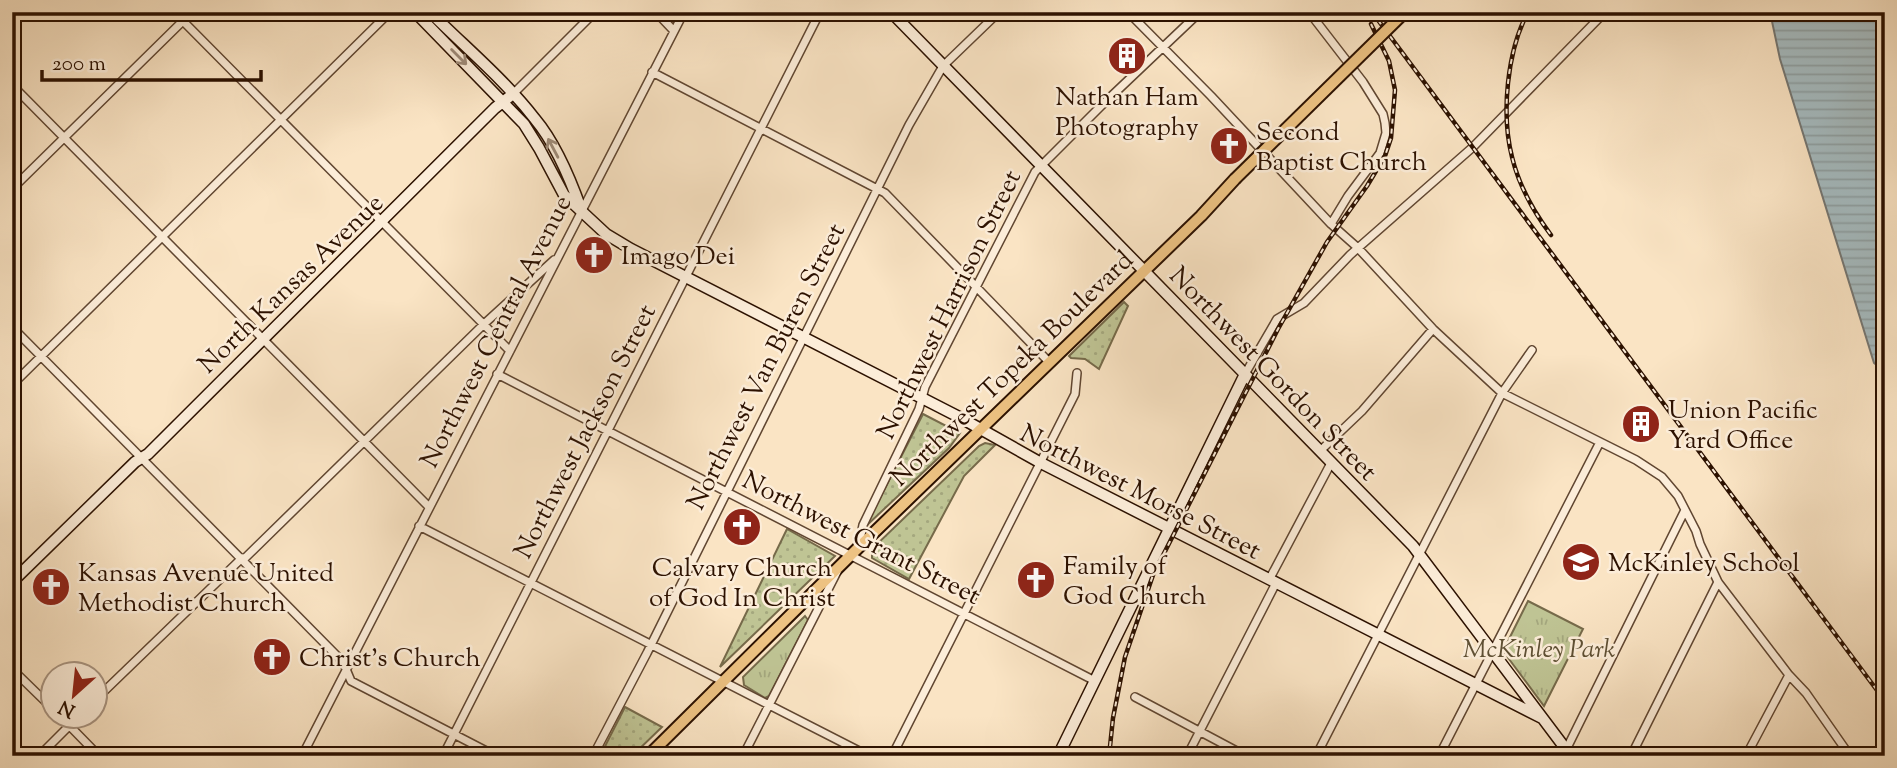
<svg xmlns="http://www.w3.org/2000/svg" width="1897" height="768" font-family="'Sorts Mill Goudy',serif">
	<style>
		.grass { fill: url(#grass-dots); stroke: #766a4a; stroke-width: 2 }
		.park { fill: url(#park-tufts); stroke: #766a4a; stroke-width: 2 }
		.water { fill: url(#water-rules); stroke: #757773; stroke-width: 2 }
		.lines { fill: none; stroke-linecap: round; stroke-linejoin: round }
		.minor-casing { stroke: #604631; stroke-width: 10 }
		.secondary-casing { stroke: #2c1100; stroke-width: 13 }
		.primary-casing { stroke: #2c1100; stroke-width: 14 }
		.minor { stroke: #fcedd9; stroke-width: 7 }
		.secondary { stroke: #fcedd9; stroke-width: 10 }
		.primary { stroke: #edc282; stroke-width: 10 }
		.rail-casing { stroke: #2c1100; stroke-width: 4.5 }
		.rail { stroke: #fcedd9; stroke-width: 2; stroke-dasharray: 5; stroke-linecap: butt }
		.primary-bridge-casing { stroke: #2c1100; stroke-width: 14; stroke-linecap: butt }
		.primary-bridge { stroke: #edc282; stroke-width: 10 }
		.oneway { stroke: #9e8a77 }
		.labels { text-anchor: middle; stroke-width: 5; stroke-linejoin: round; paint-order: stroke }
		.poi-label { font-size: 26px; fill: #2c1100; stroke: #fcedd9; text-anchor: start }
		.street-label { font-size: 26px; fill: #2c1100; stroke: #fcedd9 }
		.park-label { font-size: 26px; font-style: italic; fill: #5f5034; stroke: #fcedd9 }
	</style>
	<defs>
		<pattern id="grass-dots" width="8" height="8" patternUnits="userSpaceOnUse" patternTransform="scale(1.75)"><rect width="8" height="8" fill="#bfc494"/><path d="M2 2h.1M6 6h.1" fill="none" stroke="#a4a77e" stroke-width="1.8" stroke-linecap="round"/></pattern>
		<pattern id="park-tufts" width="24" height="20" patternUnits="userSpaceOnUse" patternTransform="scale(1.75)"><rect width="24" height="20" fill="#bfc494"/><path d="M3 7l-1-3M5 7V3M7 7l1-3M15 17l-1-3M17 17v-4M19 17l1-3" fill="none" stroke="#a4a77e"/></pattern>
		<pattern id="water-rules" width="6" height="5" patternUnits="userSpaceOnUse" patternTransform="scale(1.75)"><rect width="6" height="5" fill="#a5bbc0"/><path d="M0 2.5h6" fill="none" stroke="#8ea0a3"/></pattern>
	</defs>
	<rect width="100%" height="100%" fill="#fae4c4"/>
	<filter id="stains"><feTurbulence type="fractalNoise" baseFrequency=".00286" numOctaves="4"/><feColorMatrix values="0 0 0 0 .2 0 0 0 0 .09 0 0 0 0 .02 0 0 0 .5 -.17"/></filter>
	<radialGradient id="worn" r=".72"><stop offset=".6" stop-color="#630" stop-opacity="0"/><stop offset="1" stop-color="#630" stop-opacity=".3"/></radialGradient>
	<path class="grass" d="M1124,302L1128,306L1099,369L1085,359L1071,358L1069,356Z
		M923,414L960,433L949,448L865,527Z
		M985,443L995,445L964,476L909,579L872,558V551L874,547L979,446Z
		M787,529L835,556L720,667Z
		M625,707L662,727L632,756H600Z"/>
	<path class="park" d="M1528,601L1583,629L1544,706L1503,651Z
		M805,616L808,620L769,696L765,698L744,685L743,677Z"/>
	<path class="water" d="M1770,12H1885V372L1874,363L1780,59Z"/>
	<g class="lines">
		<defs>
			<path id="minor" d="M174,12L510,351
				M656,12L674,31
				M1128,12L1211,96L1331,224L1358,248L1433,329L1502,393L1636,460L1662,477L1678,496L1696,531L1700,544L1718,582L1789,675L1806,693L1850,756
				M1309,12L1363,82L1383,114L1385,123L1386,133L1380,153L1348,196L1331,224
				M652,72L885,193L1049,362
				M12,85L429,507
				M513,94L595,12
				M12,189L192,12
				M12,327L343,662L351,681L496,756
				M497,374L1095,681
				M1245,374L1277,319L1304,303L1350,255L1473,147L1605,12
				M12,385L390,12
				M1320,451L1362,411L1433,329
				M419,526L869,756
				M859,545L863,525L919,409L925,387L1035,172L1102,105L1200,12
				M243,560L484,324L554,260
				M12,567L19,575
				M1269,580L1331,463
				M12,669L52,708
				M1135,697L1246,756
				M94,701L242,558
				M60,716L99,756
				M39,756L79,716
				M302,756L684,12
				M443,756L820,12
				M593,756L647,653L909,125L943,66L999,12
				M743,756L837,572
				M892,756L1075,394L1077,373
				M1187,756L1276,583
				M1316,756L1502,393L1532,350
				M1439,756L1600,442
				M1563,756L1685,510
				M1631,756L1718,582
				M1746,756L1789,675"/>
			<path id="secondary" d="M415,12L524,124L539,148L564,195L606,234L631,249L961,418L1041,463L1542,718
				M430,12C465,47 504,79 535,119C556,144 570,178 581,209
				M891,12L1413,546L1571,756
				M12,582L135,462L148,454L495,108L513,94
				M1058,756L1245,374"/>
			<path id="primary" d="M648,756L858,548L1201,216L1235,179"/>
		</defs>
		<use href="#minor" class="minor-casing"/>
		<use href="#secondary" class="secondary-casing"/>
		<use href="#primary" class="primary-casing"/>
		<use href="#minor" class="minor"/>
		<use href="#secondary" class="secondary"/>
		<use href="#primary" class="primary"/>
		<defs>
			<path id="rail" d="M1372,12L1885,701
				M1528,12C1507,51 1501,114 1512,157C1519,186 1533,211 1551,235
				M1109,756L1113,718L1125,657L1153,575L1278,329L1327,242L1367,186L1385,156L1391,138L1395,90L1389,61L1371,24"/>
		</defs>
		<use href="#rail" class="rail-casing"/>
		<use href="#rail" class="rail"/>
		<defs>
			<path id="primary-bridge" d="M1235,179L1405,12"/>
		</defs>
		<use href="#primary-bridge" class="primary-bridge-casing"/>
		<use href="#primary-bridge" class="primary-bridge"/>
	</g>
	<defs><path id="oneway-shaft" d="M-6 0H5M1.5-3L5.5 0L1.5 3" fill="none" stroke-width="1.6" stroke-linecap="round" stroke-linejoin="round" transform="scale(1.75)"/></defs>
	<g class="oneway">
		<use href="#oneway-shaft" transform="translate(459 57) rotate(45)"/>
		<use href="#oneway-shaft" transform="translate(553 148) rotate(-118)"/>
	</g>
	<defs>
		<symbol id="building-disc" viewBox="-11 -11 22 22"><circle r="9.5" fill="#8f2418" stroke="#fcedd9"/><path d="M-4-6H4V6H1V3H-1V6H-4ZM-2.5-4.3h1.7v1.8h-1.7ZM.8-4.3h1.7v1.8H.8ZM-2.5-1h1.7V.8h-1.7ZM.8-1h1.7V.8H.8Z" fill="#fff"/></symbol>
		<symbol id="church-disc" viewBox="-11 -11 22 22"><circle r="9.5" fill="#8f2418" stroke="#fcedd9"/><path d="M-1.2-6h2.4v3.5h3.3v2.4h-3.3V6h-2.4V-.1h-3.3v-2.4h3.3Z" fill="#fff"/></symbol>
		<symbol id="school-disc" viewBox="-11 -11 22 22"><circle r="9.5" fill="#8f2418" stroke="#fcedd9"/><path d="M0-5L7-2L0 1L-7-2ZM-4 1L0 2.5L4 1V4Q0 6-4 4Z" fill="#fff"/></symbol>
	</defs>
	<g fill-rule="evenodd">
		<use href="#building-disc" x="1105" y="34" width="44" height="44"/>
		<use href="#church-disc" x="1207" y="124" width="44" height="44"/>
		<use href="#church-disc" x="572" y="233" width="44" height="44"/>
		<use href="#building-disc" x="1619" y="402" width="44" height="44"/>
		<use href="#church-disc" x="720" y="505" width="44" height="44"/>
		<use href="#school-disc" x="1559" y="540" width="44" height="44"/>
		<use href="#church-disc" x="1014" y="558" width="44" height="44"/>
		<use href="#church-disc" x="29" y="565" width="44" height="44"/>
		<use href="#church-disc" x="250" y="635" width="44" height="44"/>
	</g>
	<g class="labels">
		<g class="poi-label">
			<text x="1127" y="105" text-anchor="middle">Nathan Ham<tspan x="1127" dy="30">Photography</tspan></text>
			<text x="1256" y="140">Second<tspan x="1256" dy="30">Baptist Church</tspan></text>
			<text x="621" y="264">Imago Dei</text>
			<text x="1668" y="418">Union Pacific<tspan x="1668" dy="30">Yard Office</tspan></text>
			<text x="1608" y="571">McKinley School</text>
			<text x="1063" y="574">Family of<tspan x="1063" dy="30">God Church</tspan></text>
			<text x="742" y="576" text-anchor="middle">Calvary Church<tspan x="742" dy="30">of God In Christ</tspan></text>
			<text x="78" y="581">Kansas Avenue United<tspan x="78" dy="30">Methodist Church</tspan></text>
			<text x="299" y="666">Christ's Church</text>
		</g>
		<g class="street-label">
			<text transform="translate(290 283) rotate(-44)" y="9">North Kansas Avenue</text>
			<text transform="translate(948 304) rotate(-64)" y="9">Northwest Harrison Street</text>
			<text transform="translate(495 331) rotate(-63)" y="9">Northwest Central Avenue</text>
			<text transform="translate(765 366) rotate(-63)" y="9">Northwest Van Buren Street</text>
			<text transform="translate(1011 368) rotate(-44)" y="9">Northwest Topeka Boulevard</text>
			<text transform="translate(1274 373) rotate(46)" y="9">Northwest Gordon Street</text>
			<text transform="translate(584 431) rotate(-63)" y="9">Northwest Jackson Street</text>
			<text transform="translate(1141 491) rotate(27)" y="9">Northwest Morse Street</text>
			<text transform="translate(862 537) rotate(27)" y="9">Northwest Grant Street</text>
		</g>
		<g class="park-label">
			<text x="1539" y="657">McKinley Park</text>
		</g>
	</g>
	<rect width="1897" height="768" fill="none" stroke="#fae4c4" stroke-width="42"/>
	<rect x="14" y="14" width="1869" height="740" fill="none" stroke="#2c1100" stroke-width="3.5"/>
	<rect x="21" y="21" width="1855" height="726" fill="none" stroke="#2c1100" stroke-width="2"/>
	<g transform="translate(74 695) rotate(207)"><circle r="33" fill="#fcedd9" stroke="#a99582" stroke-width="2"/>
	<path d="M0-5L12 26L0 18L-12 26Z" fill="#8f2418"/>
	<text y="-10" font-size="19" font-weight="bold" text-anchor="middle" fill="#2c1100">N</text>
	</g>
	<path d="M42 70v10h219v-10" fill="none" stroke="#2c1100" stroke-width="3.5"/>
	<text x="52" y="70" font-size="21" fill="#2c1100" stroke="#fcedd9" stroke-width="5" paint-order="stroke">200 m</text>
	<rect width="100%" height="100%" filter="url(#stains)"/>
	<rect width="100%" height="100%" fill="url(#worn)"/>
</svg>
